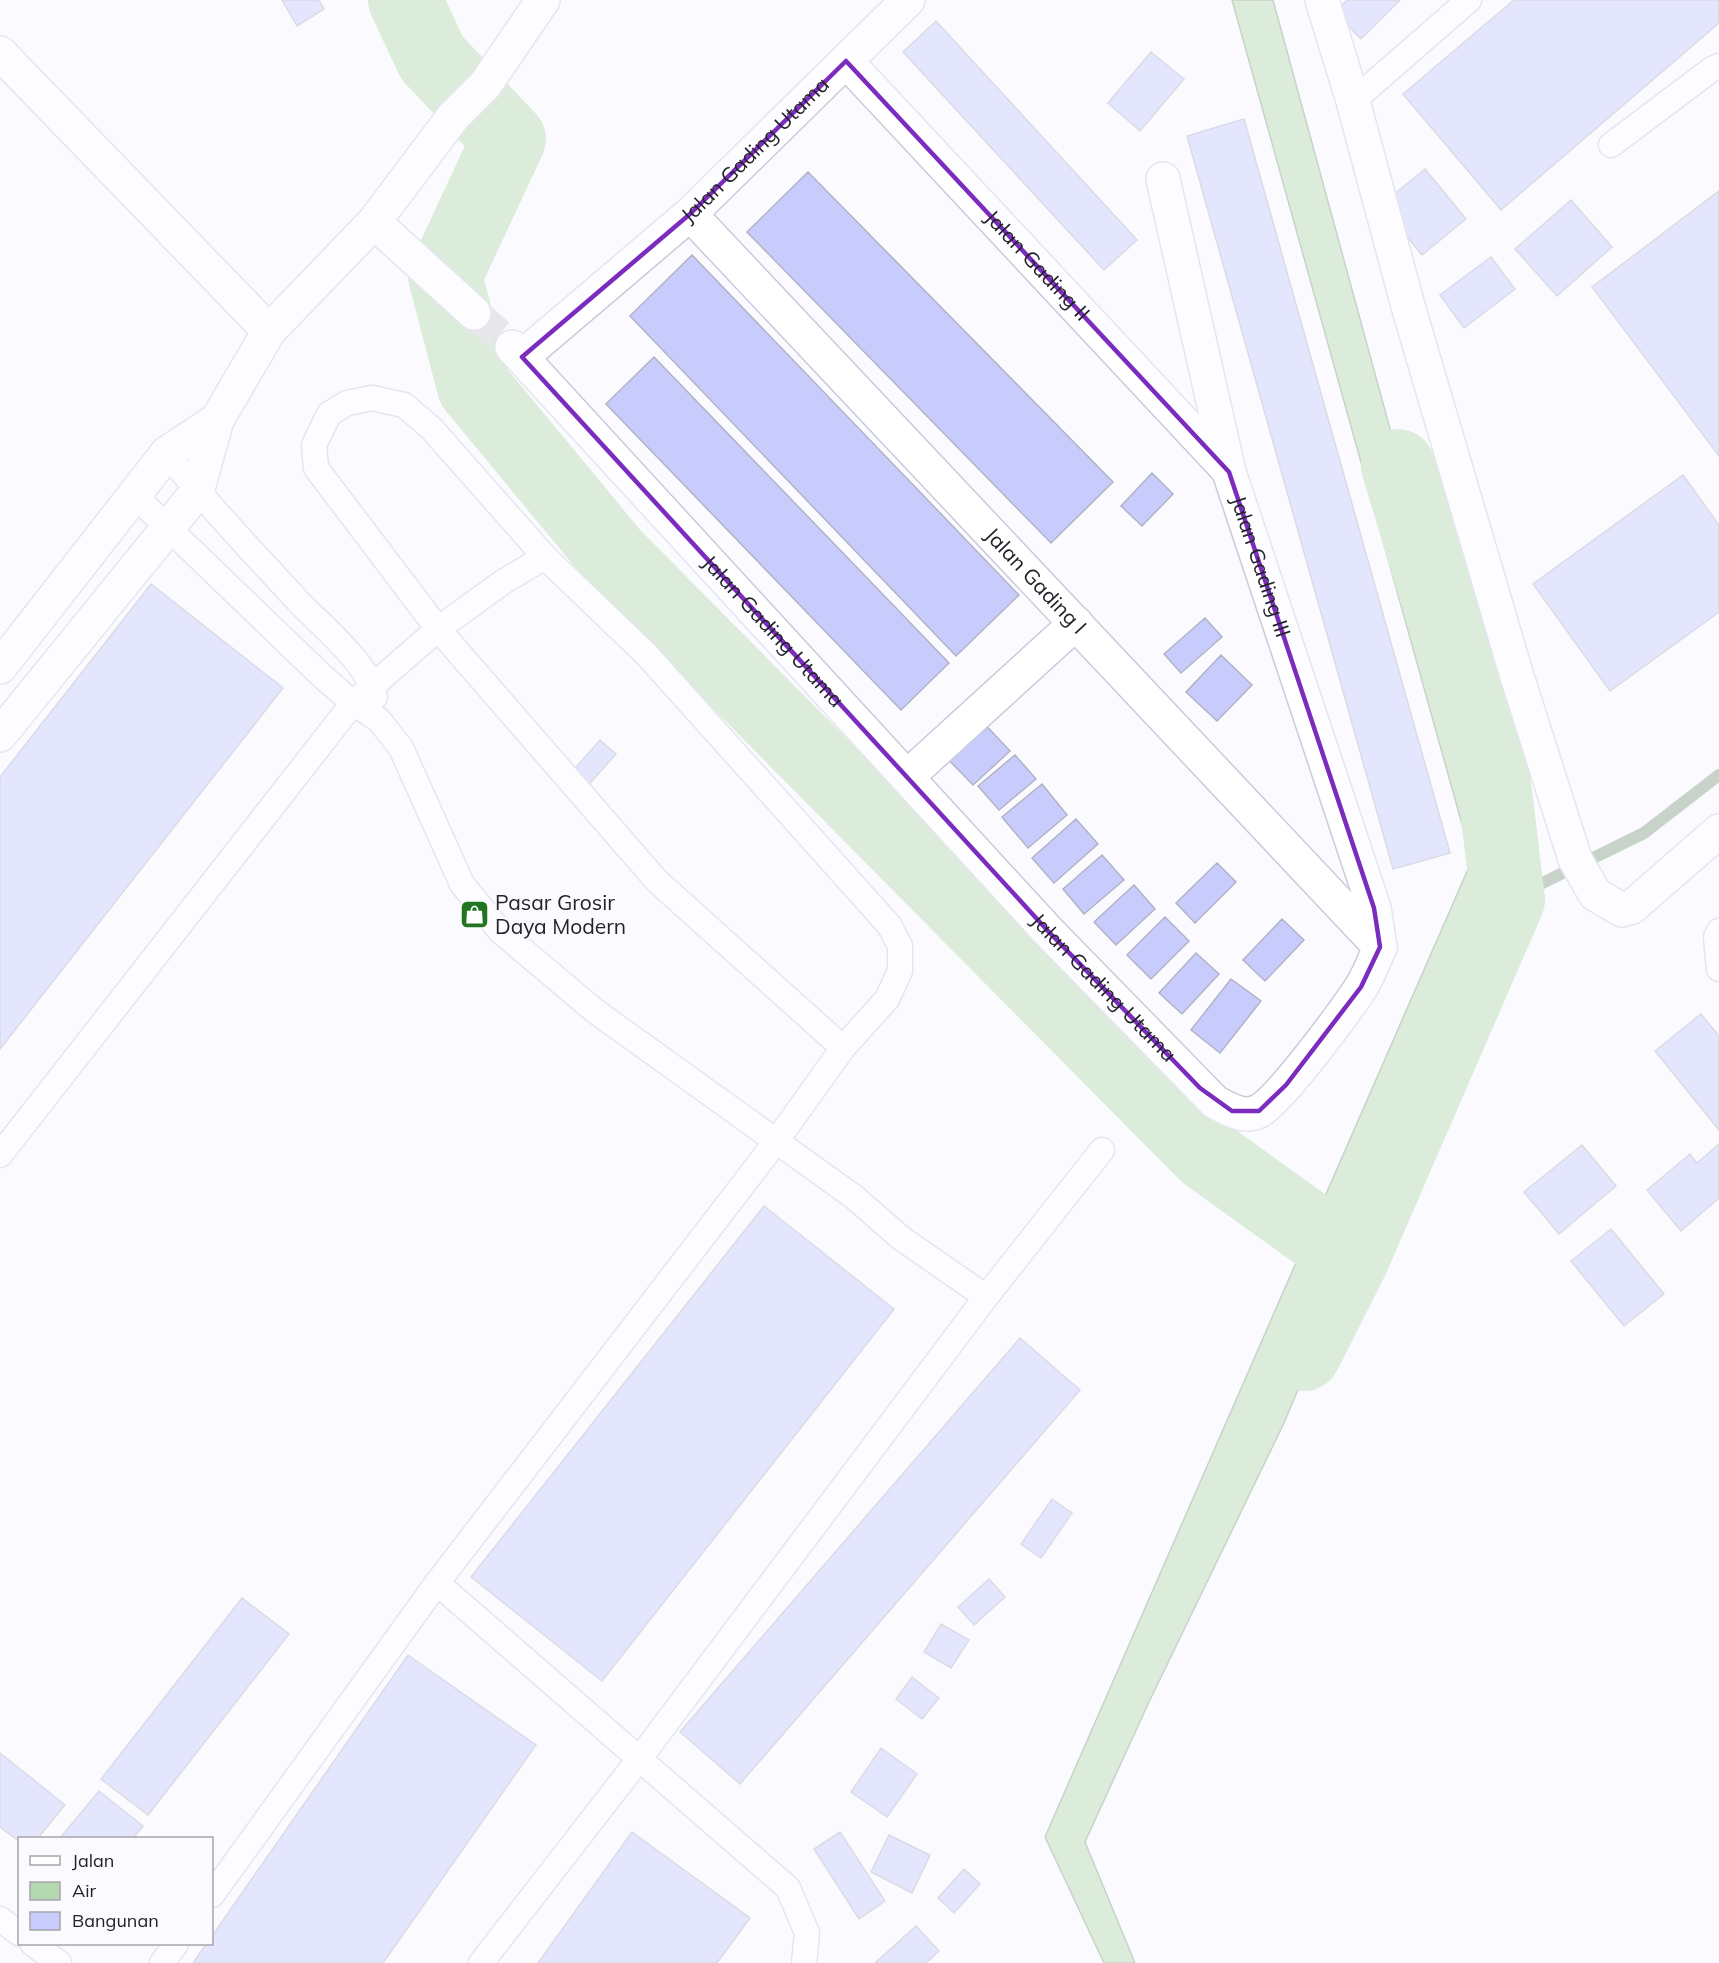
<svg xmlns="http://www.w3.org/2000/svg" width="1719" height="1963" font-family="Mulish,sans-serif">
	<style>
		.water { fill: #b4d9b0; stroke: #88a288; stroke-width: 1.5 }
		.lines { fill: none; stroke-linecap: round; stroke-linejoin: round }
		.stream { stroke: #88a288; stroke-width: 12 }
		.river { stroke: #b4d9b0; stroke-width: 74 }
		.building { fill: #c8ccfd; stroke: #b1b3c4; stroke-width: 1.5 }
		.minor-tunnel { stroke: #d0d0d4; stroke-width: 33; stroke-dasharray: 33 16; stroke-linecap: butt }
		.service-casing { stroke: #c9cadb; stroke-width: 27 }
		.minor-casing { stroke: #c9cadb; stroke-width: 36 }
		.service { stroke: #fff; stroke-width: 24 }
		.minor { stroke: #fff; stroke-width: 33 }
		.marked { fill: none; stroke: #7b2cbf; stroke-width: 4.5; stroke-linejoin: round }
		.labels { text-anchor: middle; stroke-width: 4.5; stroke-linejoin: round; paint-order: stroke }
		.street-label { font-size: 21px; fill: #23232a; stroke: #fbfbff }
		.poi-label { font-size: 21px; fill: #23232a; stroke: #fbfbff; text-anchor: start }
	</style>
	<rect width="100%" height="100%" fill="#fbfbff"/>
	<path class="water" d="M1232,0H1273L1512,876L1284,1423L1149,1702L1085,1842L1135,1963H1104L1045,1837L1472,860Z"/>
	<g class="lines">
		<path class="stream" d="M1508,900L1644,833L1719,775"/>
		<path class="river" d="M405,0L432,58L509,139L445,276L474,387L613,555L1206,1154L1352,1259
			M1304,1354L1352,1259L1508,900L1494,784L1398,466"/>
	</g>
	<path class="building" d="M282,0H319L324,9L297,26Z
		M1347,0H1400L1361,39L1335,13Z
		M1514,0H1719V23L1501,210L1403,94Z
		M936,21L1137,240L1104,270L903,52Z
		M1151,52L1184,79L1140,131L1108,103Z
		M1244,119L1450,853L1393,869L1187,136Z
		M1425,169L1466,219L1422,255L1381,205Z
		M808,172L1113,482L1051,543L747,232Z
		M1719,191V456L1592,287Z
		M1571,200L1612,247L1557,296L1515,249Z
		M692,255L1019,595L956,656L630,316Z
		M1491,257L1515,289L1464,328L1440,295Z
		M654,357L949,663L901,710L606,404Z
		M1152,473L1173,494L1142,526L1121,506Z
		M1683,475L1719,525V612L1610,691L1533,584Z
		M151,584L283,688L0,1049V777Z
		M1205,618L1222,637L1181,673L1164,654Z
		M1221,655L1252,685L1217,721L1186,692Z
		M977,716L1010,751L973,785L940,751Z
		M600,740L616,754L585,789L569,775Z
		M1015,755L1036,779L999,810L978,786Z
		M1042,784L1067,815L1028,848L1002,817Z
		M1076,819L1098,844L1054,883L1032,858Z
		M1102,855L1124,880L1084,914L1063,889Z
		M1217,863L1236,882L1195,923L1176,903Z
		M1134,885L1155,909L1116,945L1094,922Z
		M1165,917L1189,941L1151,979L1127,955Z
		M1282,919L1304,940L1265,981L1243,960Z
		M1196,953L1219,974L1182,1014L1159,993Z
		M1231,979L1261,1001L1220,1053L1191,1030Z
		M1701,1014L1719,1036V1130L1655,1051Z
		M1719,1144V1198L1681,1231L1647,1190L1690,1154L1697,1163Z
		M1582,1145L1616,1186L1559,1234L1524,1192Z
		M764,1206L894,1309L602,1681L471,1577Z
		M1611,1229L1664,1294L1624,1326L1571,1261Z
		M1020,1338L1080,1390L740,1784L680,1732Z
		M1052,1499L1072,1513L1041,1558L1021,1544Z
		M989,1579L1005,1597L974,1625L958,1607Z
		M242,1598L289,1634L148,1815L101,1779Z
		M941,1624L969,1640L951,1668L924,1652Z
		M408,1655L536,1745L383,1963H193L206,1944H212V1936Z
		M912,1677L939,1698L922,1719L896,1699Z
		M881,1748L917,1774L887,1817L851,1792Z
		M0,1753L65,1805L38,1838H20V1842L0,1827Z
		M99,1791L143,1826L133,1838H60Z
		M632,1832L750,1918L717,1963H538Z
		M840,1832L885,1901L859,1919L814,1849Z
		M889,1835L930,1855L912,1893L871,1872Z
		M964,1869L980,1884L954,1913L938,1898Z
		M916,1926L939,1951L926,1963H875Z"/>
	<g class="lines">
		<path class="minor-tunnel" d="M474,313L512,347"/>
		<defs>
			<path id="service" d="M1353,101L1469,0
				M1611,145L1712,69L1719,66
				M167,453C207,504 251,550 295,598C319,624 369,663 375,697
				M134,495L322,676L353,703L379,720L401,748L462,884L500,931L595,1011L854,1197L901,1238L986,1297L640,1758L481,1963
				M545,557L431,428L404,405L372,398L347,403L329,414L314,445L316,468L438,629L657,881L843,1048
				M1719,931L1716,937L1719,969
				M0,1155L353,703L438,629L503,582L545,557L647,655L889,925L900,946V971L887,999L843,1048L775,1143L437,1583L212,1895
				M986,1297L1102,1150
				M437,1583L788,1888L807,1933L804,1963
				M0,1919L20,1934
				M33,1944L59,1963
				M162,1963L176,1944"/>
			<g id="minor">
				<path d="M1322,0L1353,101L1408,306L1516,673L1575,859L1595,894L1622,910L1632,907L1719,831"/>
				<path d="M0,53L269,331"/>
				<path id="s1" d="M846,61L1228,470"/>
				<path id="s2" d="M1163,179L1229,472L1374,908L1380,947"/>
				<path id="s3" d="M690,214L1380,947"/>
				<path d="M374,222L474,313"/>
				<path id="s4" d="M512,347L1048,931L1215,1102C1228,1109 1244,1119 1259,1111C1280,1100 1344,1013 1360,989C1368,977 1374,961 1380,947"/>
				<path id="s5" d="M522,357L690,214L908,0"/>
				<path d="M0,667L167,453L217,420"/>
				<path d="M0,735L197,492L217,420L269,331L374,222L453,117L485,85L543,0"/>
				<path d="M907,777L1076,623"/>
			</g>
		</defs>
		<use href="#service" class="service-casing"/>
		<use href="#minor" class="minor-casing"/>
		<use href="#service" class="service"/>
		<use href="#minor" class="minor"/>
	</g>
	<path d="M0 0H1719V1963H0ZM846,61L1229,472L1374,908L1380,947L1361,987L1286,1085L1259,1111H1232L1200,1088L1048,931L522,357L690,214Z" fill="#fbfbff" fill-opacity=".55" fill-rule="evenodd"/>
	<path class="marked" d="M846,61L1229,472L1374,908L1380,947L1361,987L1286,1085L1259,1111H1232L1200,1088L1048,931L522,357L690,214Z"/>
	<defs>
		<symbol id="shop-square" viewBox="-11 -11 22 22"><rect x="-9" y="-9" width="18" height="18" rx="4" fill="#227520" stroke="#fbfbff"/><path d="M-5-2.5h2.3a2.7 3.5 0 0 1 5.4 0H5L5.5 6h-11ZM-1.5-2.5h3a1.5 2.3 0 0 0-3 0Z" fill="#fff"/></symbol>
	</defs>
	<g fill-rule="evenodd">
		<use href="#shop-square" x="458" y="898" width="33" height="33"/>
	</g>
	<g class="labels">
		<g class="street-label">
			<text dy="7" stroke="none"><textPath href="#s5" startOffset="312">Jalan Gading Utama</textPath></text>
			<text dy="7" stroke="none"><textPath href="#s1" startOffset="280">Jalan Gading II</textPath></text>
			<text dy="7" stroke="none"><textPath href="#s2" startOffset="400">Jalan Gading III</textPath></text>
			<text dy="7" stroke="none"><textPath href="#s3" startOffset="504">Jalan Gading I</textPath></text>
			<text dy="7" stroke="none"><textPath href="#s4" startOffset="386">Jalan Gading Utama</textPath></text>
			<text dy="7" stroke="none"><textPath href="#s4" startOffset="872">Jalan Gading Utama</textPath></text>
		</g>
		<g class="poi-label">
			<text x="495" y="910">Pasar Grosir<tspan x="495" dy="24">Daya Modern</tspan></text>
		</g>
	</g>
	<rect x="18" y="1837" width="195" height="108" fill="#fbfbff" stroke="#a5a5aa" stroke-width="1.5"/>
	<rect x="30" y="1856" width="30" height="9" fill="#ffffff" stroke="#a5a5aa" stroke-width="1.5"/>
	<text x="72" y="1867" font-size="18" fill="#23232a">Jalan</text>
	<rect x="30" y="1882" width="30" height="18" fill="#b4d9b0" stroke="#a5a5aa" stroke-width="1.5"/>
	<text x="72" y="1897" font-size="18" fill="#23232a">Air</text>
	<rect x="30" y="1912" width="30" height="18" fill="#c8ccfd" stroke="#a5a5aa" stroke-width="1.5"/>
	<text x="72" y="1927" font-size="18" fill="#23232a">Bangunan</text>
</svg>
